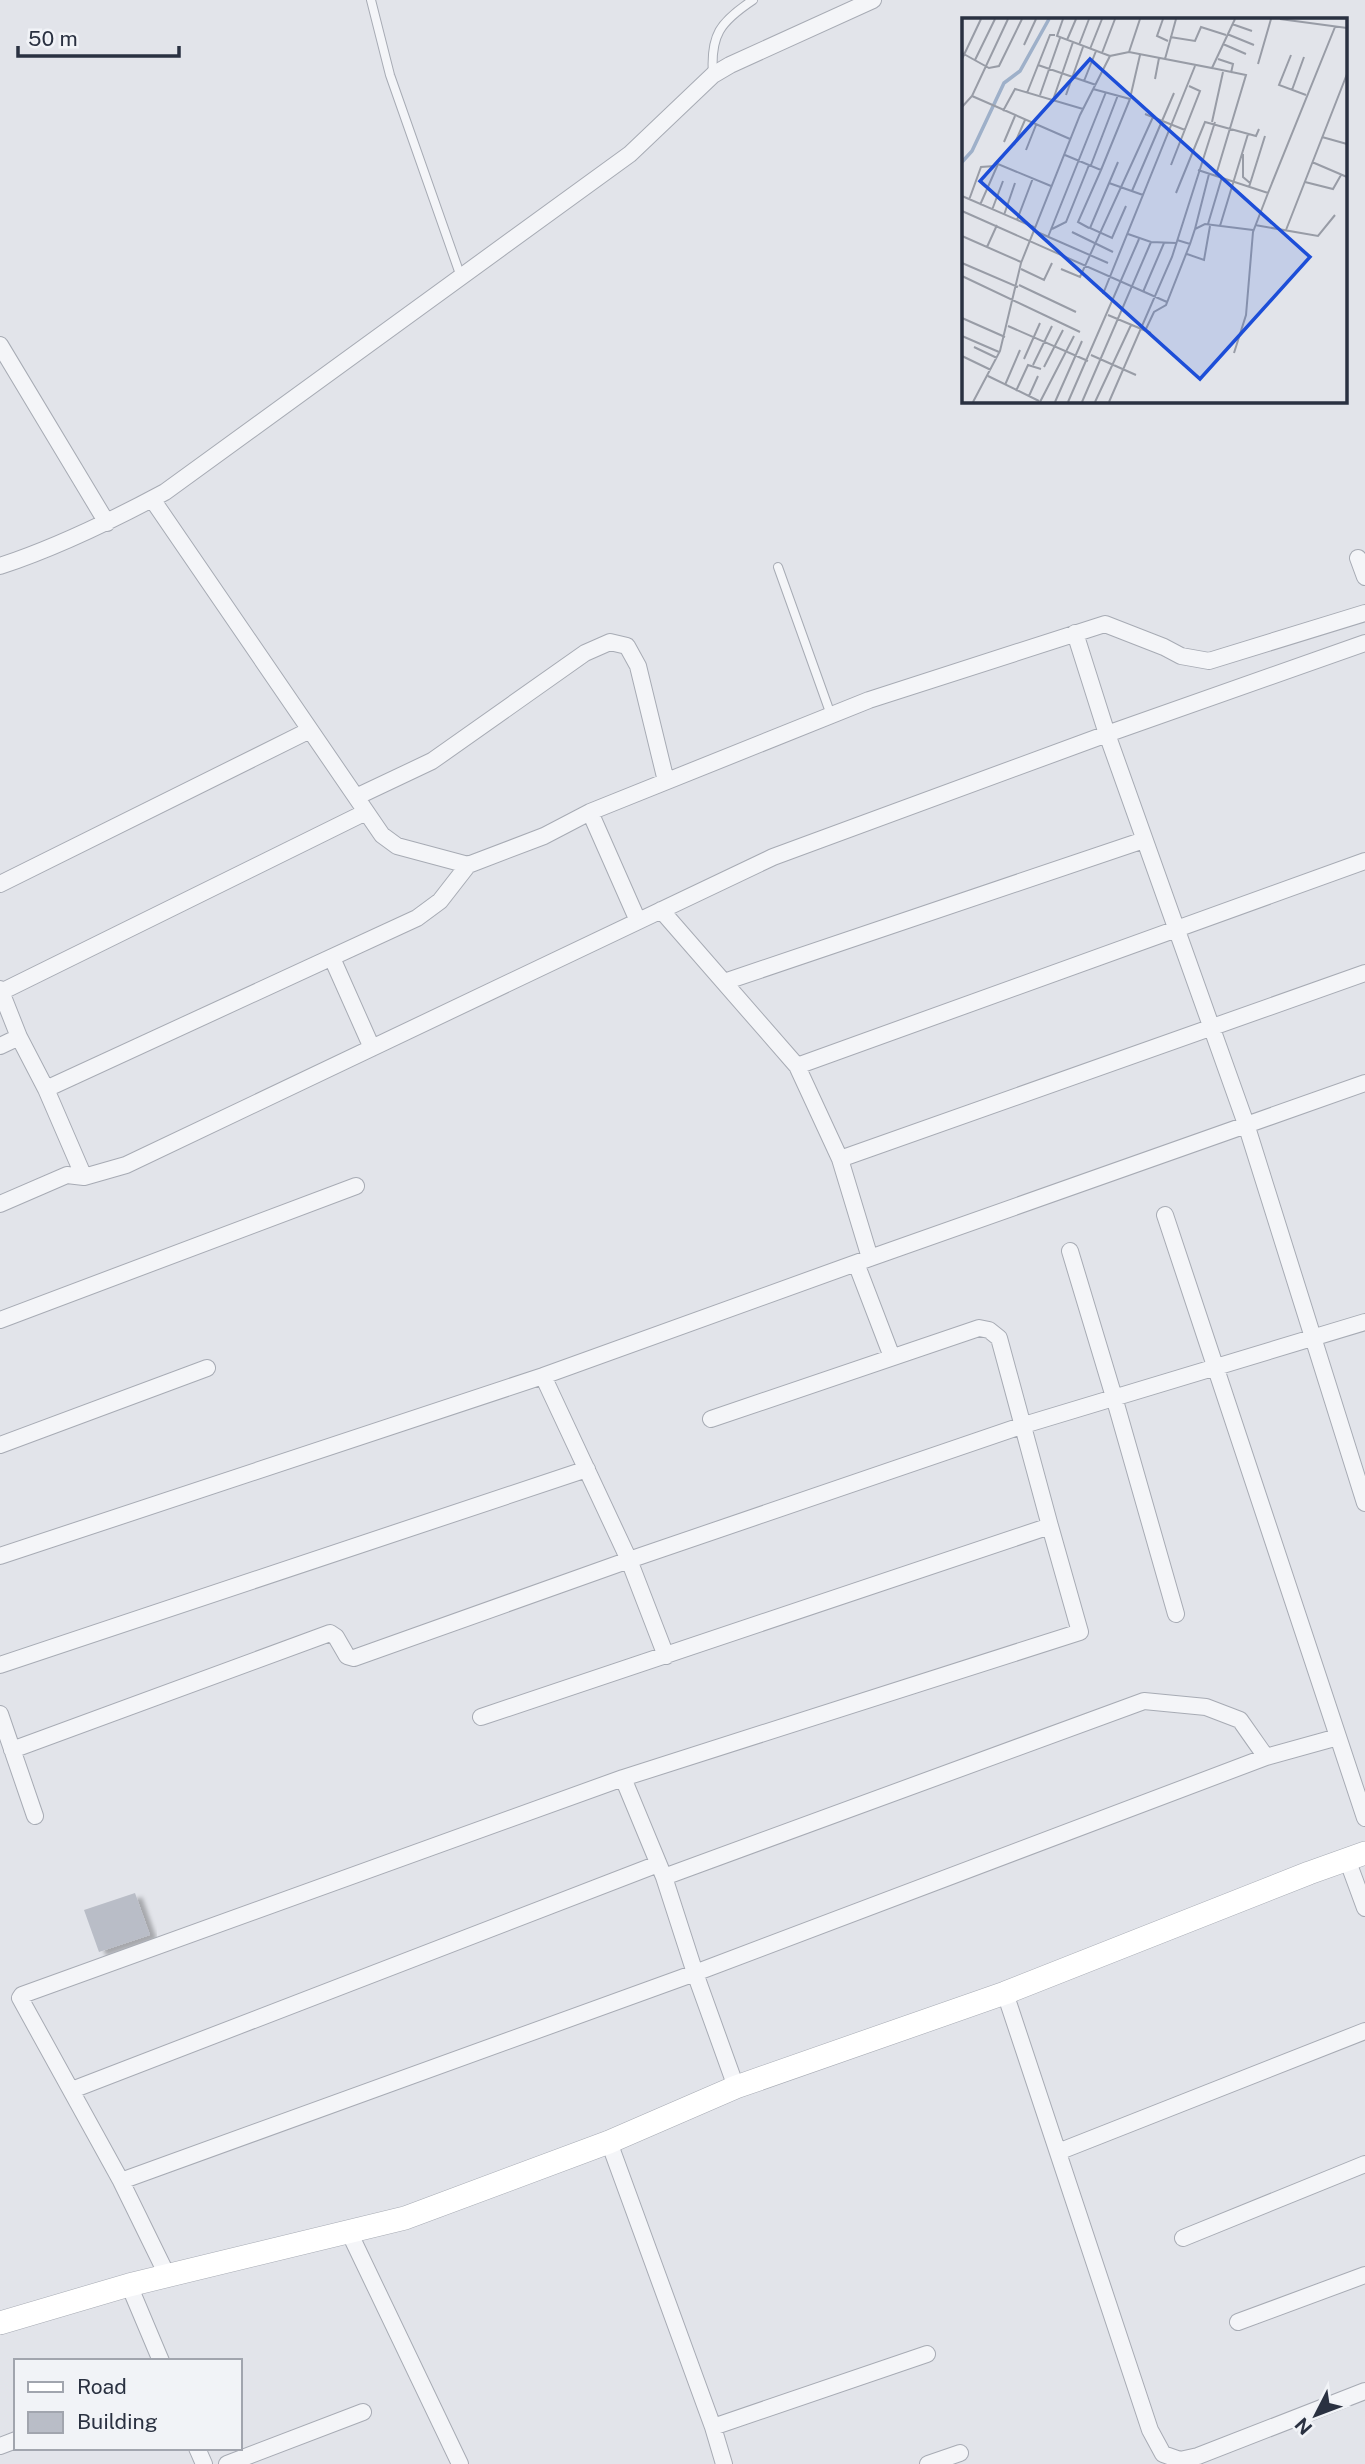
<svg xmlns="http://www.w3.org/2000/svg" width="1365" height="2464" font-family="'Public Sans',sans-serif">
	<style>
		.building { fill: #b9bdc7; filter: url(#shadow) }
		.lines { fill: none; stroke-linecap: round; stroke-linejoin: round }
		.lane-casing { stroke: #a7abb4; stroke-width: 10 }
		.street-casing { stroke: #a7abb4; stroke-width: 18 }
		.secondary-casing { stroke: #a7abb4; stroke-width: 24 }
		.lane { stroke: #f4f5f8; stroke-width: 8 }
		.street { stroke: #f4f5f8; stroke-width: 16 }
		.secondary { stroke: #fff; stroke-width: 23 }
		.inset-river { fill: none; stroke: #9eb0c9; stroke-width: 3.5 }
		.inset-road { fill: none; stroke: #989ca6; stroke-width: 2 }
		.view { fill: #1d4ed8; fill-opacity: 0.15; stroke: #1d4ed8; stroke-width: 3.5 }
		.inset-edge { fill: none; stroke: #2a3141; stroke-width: 3.5 }
	</style>
	<defs>
		<filter id="shadow"><feDropShadow dx="7" dy="4" stdDeviation="2" flood-color="#0004"/></filter>
	</defs>
	<rect width="100%" height="100%" fill="#e2e4ea"/>
	<path class="building" d="M135,1893L150,1935L99,1952L84,1910Z"/>
	<g class="lines">
		<defs>
			<path id="lane" d="M371,0L390,75L461,277
				M713,75C710,35 720,22 753,0
				M778,567L831,715"/>
			<path id="street" d="M0,345L107,523
				M152,499L382,835L397,846L468,865L544,836L590,812L638,921
				M1358,558L1365,577
				M0,566C58,547 111,521 165,492L630,154L713,75L730,65L873,0
				M1075,633L1107,734L1246,1124L1365,1503
				M356,797L432,761L585,653L610,642L627,646L638,666L666,781
				M590,812L869,700L1105,624L1164,647L1181,656L1209,661L1365,613
				M0,884L310,730
				M661,910L797,1066L840,1159L870,1258
				M332,958L372,1048
				M724,982L1144,840
				M0,989L19,1037L46,1089L84,1177
				M1,992L366,812
				M0,1046L19,1037
				M797,1066L1365,861
				M46,1089L417,918L440,901L468,865
				M840,1159L1365,973
				M0,1204L67,1175L84,1177L126,1165L773,857L1107,734L1365,643
				M1165,1215L1365,1818
				M1070,1251L1114,1397L1176,1614
				M856,1263L892,1357
				M0,1320L356,1186
				M543,1376L629,1560L666,1656
				M0,1445L207,1368
				M0,1556L543,1376L870,1258L1365,1083
				M0,1665L587,1469
				M0,1714L35,1816
				M481,1717L1050,1526L999,1338L989,1330L979,1328L711,1419
				M12,1750L330,1633L336,1637L347,1656L354,1658L629,1560L1024,1425L1365,1322
				M1347,1859L1365,1908
				M664,1877L1144,1701L1206,1707L1240,1720L1266,1757
				M1005,1993L1150,2430L1163,2454L1180,2460L1198,2456L1365,2391
				M736,2087L695,1973L664,1877L623,1778L1080,1632L1050,1526
				M72,2090L658,1864
				M609,2142L713,2427L724,2464
				M1058,2152L1365,2031
				M121,2181L695,1973L1266,1757L1338,1737
				M349,2232L460,2464
				M1183,2238L1365,2164
				M168,2277L121,2181L20,1998L22,1995L623,1778
				M129,2285L161,2361
				M1238,2322L1365,2275
				M713,2427L927,2354
				M0,2446L16,2440
				M197,2448L204,2464
				M227,2464L363,2412
				M928,2464L960,2453"/>
			<path id="secondary" d="M0,2323L129,2285L405,2218L609,2142L736,2087L1005,1993L1309,1873L1365,1853"/>
		</defs>
		<use href="#lane" class="lane-casing"/>
		<use href="#street" class="street-casing"/>
		<use href="#secondary" class="secondary-casing"/>
		<use href="#lane" class="lane"/>
		<use href="#street" class="street"/>
		<use href="#secondary" class="secondary"/>
	</g>
	<g transform="translate(962 18)">
		<rect width="385" height="385" fill="#e2e4ea"/>
		<path class="inset-river" d="M0,144L10,133L42,65L58,53L87,1"/>
		<path class="inset-road" d="M101,1L95,18L148,38M201,1L195,18L206,23M318,1L385,10M270,6L290,13M265,16L292,27M208,19L233,23L239,9L264,17M105,22L114,1M261,26L284,36M62,27L74,1M117,27L127,1M128,31L140,1M167,34L178,1M0,35L27,50L37,48L60,1M140,35L153,1M329,37L317,67L344,77M0,41L19,1M203,41L214,1M256,41L271,46L269,55M13,42L33,1M296,46L309,1M76,47L134,67M250,50L284,57L254,157M193,61L197,40M122,63L134,33M131,71L168,81L139,152M330,72L342,39M65,75L88,17H93M169,76L178,37M78,77L98,20M104,77L121,29M10,78L108,121M91,82L111,24M0,89L10,78L46,1M41,93L53,71L121,91M183,96L223,112M250,104L261,54M360,119L385,126M42,124L53,98M52,127L63,102M64,132L74,107M281,136V159L288,165M103,137L139,152L116,204L127,210M156,144L128,210L150,220L164,188M350,144L385,159M129,147L156,77M209,147L238,73L227,68M236,152L306,175L373,9M343,164L371,171L379,157M147,165L181,177M287,169L303,118M170,173L212,75M214,175L243,104L294,118L297,111M0,178L74,210M7,182L19,149L33,148M18,187L36,146L89,168M30,192L41,163M0,193L205,284M42,197L53,165M55,202L71,160M246,206L260,159M293,207L356,218L373,197M258,208L286,116M90,211L104,204L127,147M233,211L247,156M324,212L385,56M73,213L146,245M110,214L151,234M166,216L189,224L214,225M0,218L59,244M86,219L144,74M215,222L228,226L233,211L243,206L291,212M25,229L35,207M225,236L242,242L248,208M0,245L56,269M59,251L82,262L90,245M99,251L118,259L191,99M0,258L118,314M57,267L114,294M181,274L202,225M141,276L233,48M146,297L189,315M0,300L43,319M46,308L126,343M183,313L192,294L204,287L228,226M0,318L37,334M12,329L35,340M272,335L284,297L291,214L306,175M129,337L174,357M0,338L29,352M62,341L78,305M71,347L90,308M82,349L101,312M26,358L77,383M43,367L58,332M54,373L66,347L79,351M67,378L76,358M11,384L38,333L59,245L118,97L148,38L167,34L250,50L273,1M78,384L112,318M93,384L120,323M106,384L177,221M120,384L189,224M133,384L169,307M147,384L210,239L253,104"/>
		<path class="view" d="M128,41L348,239L238,361L18,163Z"/>
		<rect width="385" height="385" class="inset-edge"/>
	</g>
	<rect x="14" y="2359" width="228" height="91" fill="#f1f3f7" stroke="#a1a5ae" stroke-width="2"/>
	<rect x="28" y="2382" width="35" height="10" fill="#ffffff" stroke="#a1a5ae" stroke-width="2"/>
	<text x="77" y="2394" font-size="21" fill="#2a3141">Road</text>
	<rect x="28" y="2412" width="35" height="21" fill="#b9bdc7" stroke="#a1a5ae" stroke-width="2"/>
	<text x="77" y="2429" font-size="21" fill="#2a3141">Building</text>
	<g transform="translate(1316 2415) rotate(228)" stroke="#f1f3f7" stroke-width="5" paint-order="stroke">
	<path d="M0-5L12 26L0 18L-12 26Z" fill="#2a3141"/>
	<text y="-10" font-size="19" font-weight="bold" text-anchor="middle" fill="#2a3141">N</text>
	</g>
	<path d="M18 46v10h161v-10" fill="none" stroke="#2a3141" stroke-width="3.5"/>
	<text x="28" y="46" font-size="21" fill="#2a3141" stroke="#f1f3f7" stroke-width="5" paint-order="stroke">50 m</text>
</svg>
